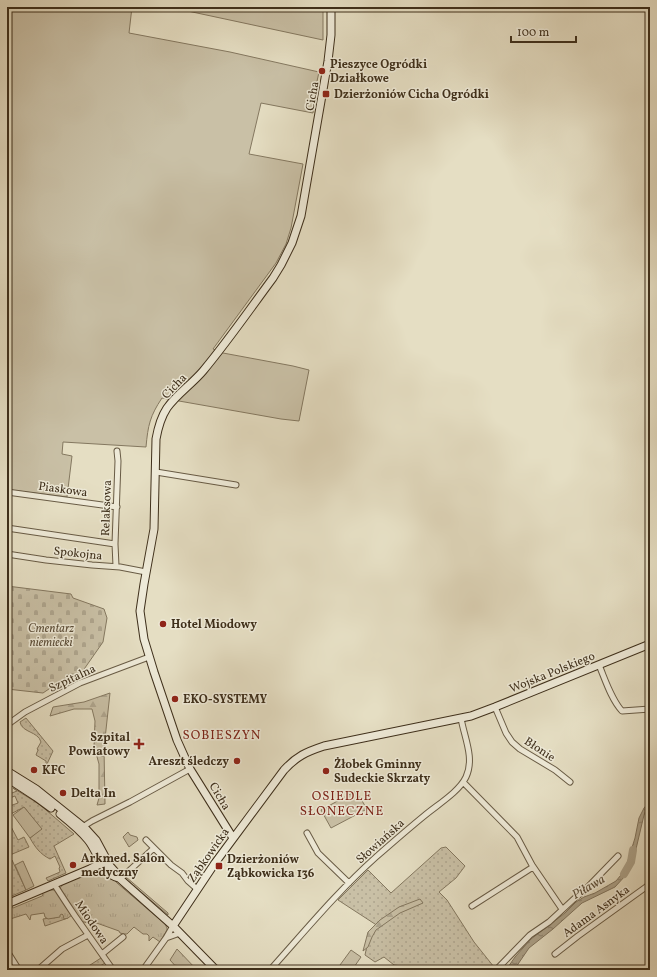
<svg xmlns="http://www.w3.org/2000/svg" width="657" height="977" font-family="Vollkorn,serif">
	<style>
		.grass { fill: url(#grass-dots); stroke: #847860 }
		.forest { fill: url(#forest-firs); stroke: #847860 }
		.cemetery { fill: url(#cemetery-stones); stroke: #847860 }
		.park { fill: url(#park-tufts); stroke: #847860 }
		.garden { fill: #c9c0a6; stroke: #847860 }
		.water { fill: url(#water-ripples); stroke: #80745e }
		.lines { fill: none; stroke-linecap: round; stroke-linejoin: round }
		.river { stroke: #aca28a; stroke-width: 8 }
		.street-casing { stroke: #685b45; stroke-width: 7 }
		.secondary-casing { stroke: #3e2f1b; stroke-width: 9 }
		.street { stroke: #eeead8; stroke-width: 5 }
		.secondary { stroke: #eeead8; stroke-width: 7 }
		.poi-dot { fill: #8f2418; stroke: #eeead8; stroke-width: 1.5 }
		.labels { text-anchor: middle; stroke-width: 3; stroke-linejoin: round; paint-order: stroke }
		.poi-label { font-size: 12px; font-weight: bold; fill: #3e2f1b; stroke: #eeead8; text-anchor: start }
		.street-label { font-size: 12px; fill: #3e2f1b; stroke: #eeead8 }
		.park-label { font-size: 12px; font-style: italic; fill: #5a4c37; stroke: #eeead8 }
		.neighbourhood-label { font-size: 13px; letter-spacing: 1px; fill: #7a1f14; stroke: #eeead8 }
		.water-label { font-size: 13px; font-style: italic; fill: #5a4c37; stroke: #eeead8 }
	</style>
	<defs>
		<pattern id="grass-dots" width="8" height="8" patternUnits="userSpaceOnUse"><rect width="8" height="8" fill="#c9c0a6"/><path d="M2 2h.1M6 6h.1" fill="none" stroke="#aea58e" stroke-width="1.8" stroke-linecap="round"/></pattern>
		<pattern id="forest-firs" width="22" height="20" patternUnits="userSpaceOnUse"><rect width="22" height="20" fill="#c9c0a6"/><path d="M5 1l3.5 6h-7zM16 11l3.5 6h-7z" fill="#aea58e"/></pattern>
		<pattern id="cemetery-stones" width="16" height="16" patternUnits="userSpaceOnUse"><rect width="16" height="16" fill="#c9c0a6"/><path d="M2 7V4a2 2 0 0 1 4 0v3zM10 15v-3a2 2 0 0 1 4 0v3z" fill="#aea58e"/></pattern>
		<pattern id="park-tufts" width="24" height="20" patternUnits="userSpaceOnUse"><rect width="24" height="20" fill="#c9c0a6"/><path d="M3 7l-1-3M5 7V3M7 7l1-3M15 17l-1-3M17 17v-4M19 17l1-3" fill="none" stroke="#aea58e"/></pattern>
		<pattern id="water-ripples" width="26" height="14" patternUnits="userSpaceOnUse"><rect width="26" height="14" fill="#aca28a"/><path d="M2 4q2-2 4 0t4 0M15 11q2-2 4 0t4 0" fill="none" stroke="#8d8470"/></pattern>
	</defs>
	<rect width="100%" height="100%" fill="#e5dec3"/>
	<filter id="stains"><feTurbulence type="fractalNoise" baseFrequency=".005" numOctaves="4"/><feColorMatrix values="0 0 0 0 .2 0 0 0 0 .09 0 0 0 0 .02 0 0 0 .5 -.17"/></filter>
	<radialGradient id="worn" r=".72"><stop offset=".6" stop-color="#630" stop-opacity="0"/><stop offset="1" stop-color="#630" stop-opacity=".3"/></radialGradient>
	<path class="grass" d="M26,718L53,751L47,764L46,763V761L36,755L38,750L37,749L41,742C38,731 22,733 20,722Z
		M13,788L39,804L74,834L54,846L66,873L48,881L46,878L60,872L59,868L60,867L55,856L50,859C40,854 35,847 30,838L41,829L24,807L7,816V807L18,803L15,796L7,799V795L17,791Z
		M7,819L18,840L24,837L29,847L10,855L7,850Z
		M446,847L465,866L456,878L439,892L447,900L474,942L494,967L492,970H463L458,965L451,970H406L402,966L394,965L384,957L375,962L365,955L369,936L378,926L338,900L368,870L391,893L441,848Z
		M12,860L26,890L7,898V863Z
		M126,877L168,913V915L127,880L126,879Z
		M60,905L68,918L45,926L43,919L57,917Z
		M101,958H102L105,963L94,970H89L87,967Z"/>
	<path class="forest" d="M110,693L104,748L105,804L97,805L99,798V764L94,746L95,721L92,709H74L50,716L53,707L84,702Z
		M420,899L423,903L400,913L376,930L372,937L368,947L363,951L368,932L380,920L399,907Z"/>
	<path class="cemetery" d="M7,586L71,594L73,598L104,609L107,618L103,642L80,675L71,674L43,693L7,689Z"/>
	<path class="park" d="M128,832L130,835L137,837L138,840L129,847L123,837Z
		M103,869L117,883L165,924L167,928V930L160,942L153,937L149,941V936L147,934H143L134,927L127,934H124L120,933L119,931L91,921L88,923L80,921L60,888C64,880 93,871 103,869Z
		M48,890H54L57,893L72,915L68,918L64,919L63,915L62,914L60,915V917L48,919L45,917L44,913L31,915L30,920L26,914L7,920V907L10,906L13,908L42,896L43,895L42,892Z
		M177,949L197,970H179L170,960Z"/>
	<path class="garden" d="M7,7H132L129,33L230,52L319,72L316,86L313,113L261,103L249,154L303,164L291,228L286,244L276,263L213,349L223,353L293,366L309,370L299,421L281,419L162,398C150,416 148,425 146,447L63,442L62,454L72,456L67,497L10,490L11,465L7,464Z
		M169,7H323V40Z
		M356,791L367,809L331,828L321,810Z
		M24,807L42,829L30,838L13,815Z
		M23,861L34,886L26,890L15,865Z
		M351,950L361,957L352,970H347L340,965Z"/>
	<path class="water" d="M650,801V805L647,808L644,815L636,849L626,875L615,887L582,903L553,929L529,948L514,970H506L515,957L531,939L565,913L576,902L584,897L595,893L616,881L625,870L635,838L639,818L644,808Z"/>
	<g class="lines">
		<path class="river" d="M624,874L631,862L633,850"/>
		<defs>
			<path id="street" d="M156,472L236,485
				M7,492L117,507
				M7,528L115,544
				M7,554L46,560L92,565L120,567L146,572
				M116,566L115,544L118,461L117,451
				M599,665C605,679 611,699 622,711L650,709
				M495,707L506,733L512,742L520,749L555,770L570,782
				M7,725L25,712L80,683L149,657
				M463,782L517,837L532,865L562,909
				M81,828L92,821L130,802L190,769
				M307,833L318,853L349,883
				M146,840L154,848
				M120,879L154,848L171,865L182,873L188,881L197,889
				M54,884L67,904L75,916L113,970
				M472,906L533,867
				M166,938L180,933
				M7,951L19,970
				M102,954L123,937
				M555,954L578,936L646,887L650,885
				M38,970L62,949L88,935
				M143,970L166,938L173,926
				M270,970C305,931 337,892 376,857C392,843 408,829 424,816C437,805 459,792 466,777C475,758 464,737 461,718
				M496,970L530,935L549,922L576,897L583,892L618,856"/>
			<path id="secondary" d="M7,771L36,789L86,829L96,840L110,866L118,875L119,878L173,926L216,970
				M7,778L36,797L51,808
				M60,814C70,822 80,830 88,840C98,852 102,875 119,878
				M233,838L190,769L177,740L154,672L144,639L140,611L144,584L154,529L156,439C158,428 161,417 167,408C177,394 192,384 203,371C228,341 250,309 273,278L281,265L292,243L301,216L328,61L331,35V7
				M7,904L90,869L106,861
				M173,926L215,863L284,770C297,756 306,752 324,746L461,718L471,716L495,707L650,644"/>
		</defs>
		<use href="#street" class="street-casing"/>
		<use href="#secondary" class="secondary-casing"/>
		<use href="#street" class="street"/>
		<use href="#secondary" class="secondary"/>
	</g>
	<g class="poi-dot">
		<circle cx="322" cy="71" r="4"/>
		<rect x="322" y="90" width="8" height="8" rx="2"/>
		<circle cx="163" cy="624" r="4"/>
		<circle cx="175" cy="699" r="4"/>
		<path d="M137 738h4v4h4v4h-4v4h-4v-4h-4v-4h4z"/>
		<circle cx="237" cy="761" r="4"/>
		<circle cx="34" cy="770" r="4"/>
		<circle cx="326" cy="771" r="4"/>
		<circle cx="63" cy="793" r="4"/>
		<circle cx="73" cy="865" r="4"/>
		<rect x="215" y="862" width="8" height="8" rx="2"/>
	</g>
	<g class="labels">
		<g class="poi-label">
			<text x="330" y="68">Pieszyce Ogródki<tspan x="330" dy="14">Działkowe</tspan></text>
			<text x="334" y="98">Dzierżoniów Cicha Ogródki</text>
			<text x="171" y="628">Hotel Miodowy</text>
			<text x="183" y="703">EKO-SYSTEMY</text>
			<text x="130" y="741" text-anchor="end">Szpital<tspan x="130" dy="14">Powiatowy</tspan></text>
			<text x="229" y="765" text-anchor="end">Areszt śledczy</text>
			<text x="334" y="768">Żłobek Gminny<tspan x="334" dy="14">Sudeckie Skrzaty</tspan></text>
			<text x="42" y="774">KFC</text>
			<text x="71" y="797">Delta In</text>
			<text x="81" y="862">Arkmed. Salon<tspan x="81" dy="14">medyczny</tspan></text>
			<text x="227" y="863">Dzierżoniów<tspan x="227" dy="14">Ząbkowicka 136</tspan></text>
		</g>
		<g class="street-label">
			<text transform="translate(312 96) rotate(-80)" y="4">Cicha</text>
			<text transform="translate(174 386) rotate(-46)" y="4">Cicha</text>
			<text transform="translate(63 489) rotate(8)" y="4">Piaskowa</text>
			<text transform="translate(106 508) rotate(-88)" y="4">Relaksowa</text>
			<text transform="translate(78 553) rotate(6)" y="4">Spokojna</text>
			<text transform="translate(552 672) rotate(-22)" y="4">Wojska Polskiego</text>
			<text transform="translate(72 678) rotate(-25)" y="4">Szpitalna</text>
			<text transform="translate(540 749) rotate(33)" y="4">Błonie</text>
			<text transform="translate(220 796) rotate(59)" y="4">Cicha</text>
			<text transform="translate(380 841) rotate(-42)" y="4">Słowiańska</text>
			<text transform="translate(208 855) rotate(-55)" y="4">Ząbkowicka</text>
			<text transform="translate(596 911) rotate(-36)" y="4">Adama Asnyka</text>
			<text transform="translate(92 922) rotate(56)" y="4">Miodowa</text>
		</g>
		<g class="park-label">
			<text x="51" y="632">Cmentarz<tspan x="51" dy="14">niemiecki</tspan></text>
		</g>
		<g class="neighbourhood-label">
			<text x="222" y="739">SOBIESZYN</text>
			<text x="342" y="800">OSIEDLE<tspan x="342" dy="15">SŁONECZNE</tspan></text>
		</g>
		<g class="water-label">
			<text transform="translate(588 886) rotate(-30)" y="5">Piława</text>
		</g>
	</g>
	<rect width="657" height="977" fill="none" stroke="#e5dec3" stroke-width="24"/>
	<rect x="8" y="8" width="641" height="961" fill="none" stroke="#3e2f1b" stroke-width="2"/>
	<rect x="12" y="12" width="633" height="953" fill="none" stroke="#3e2f1b"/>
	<path d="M511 36v6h65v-6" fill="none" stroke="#3e2f1b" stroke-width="2"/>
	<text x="517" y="36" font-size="12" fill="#3e2f1b" stroke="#eeead8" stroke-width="3" paint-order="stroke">100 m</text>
	<rect width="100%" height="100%" filter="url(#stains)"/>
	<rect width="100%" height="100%" fill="url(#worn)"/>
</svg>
